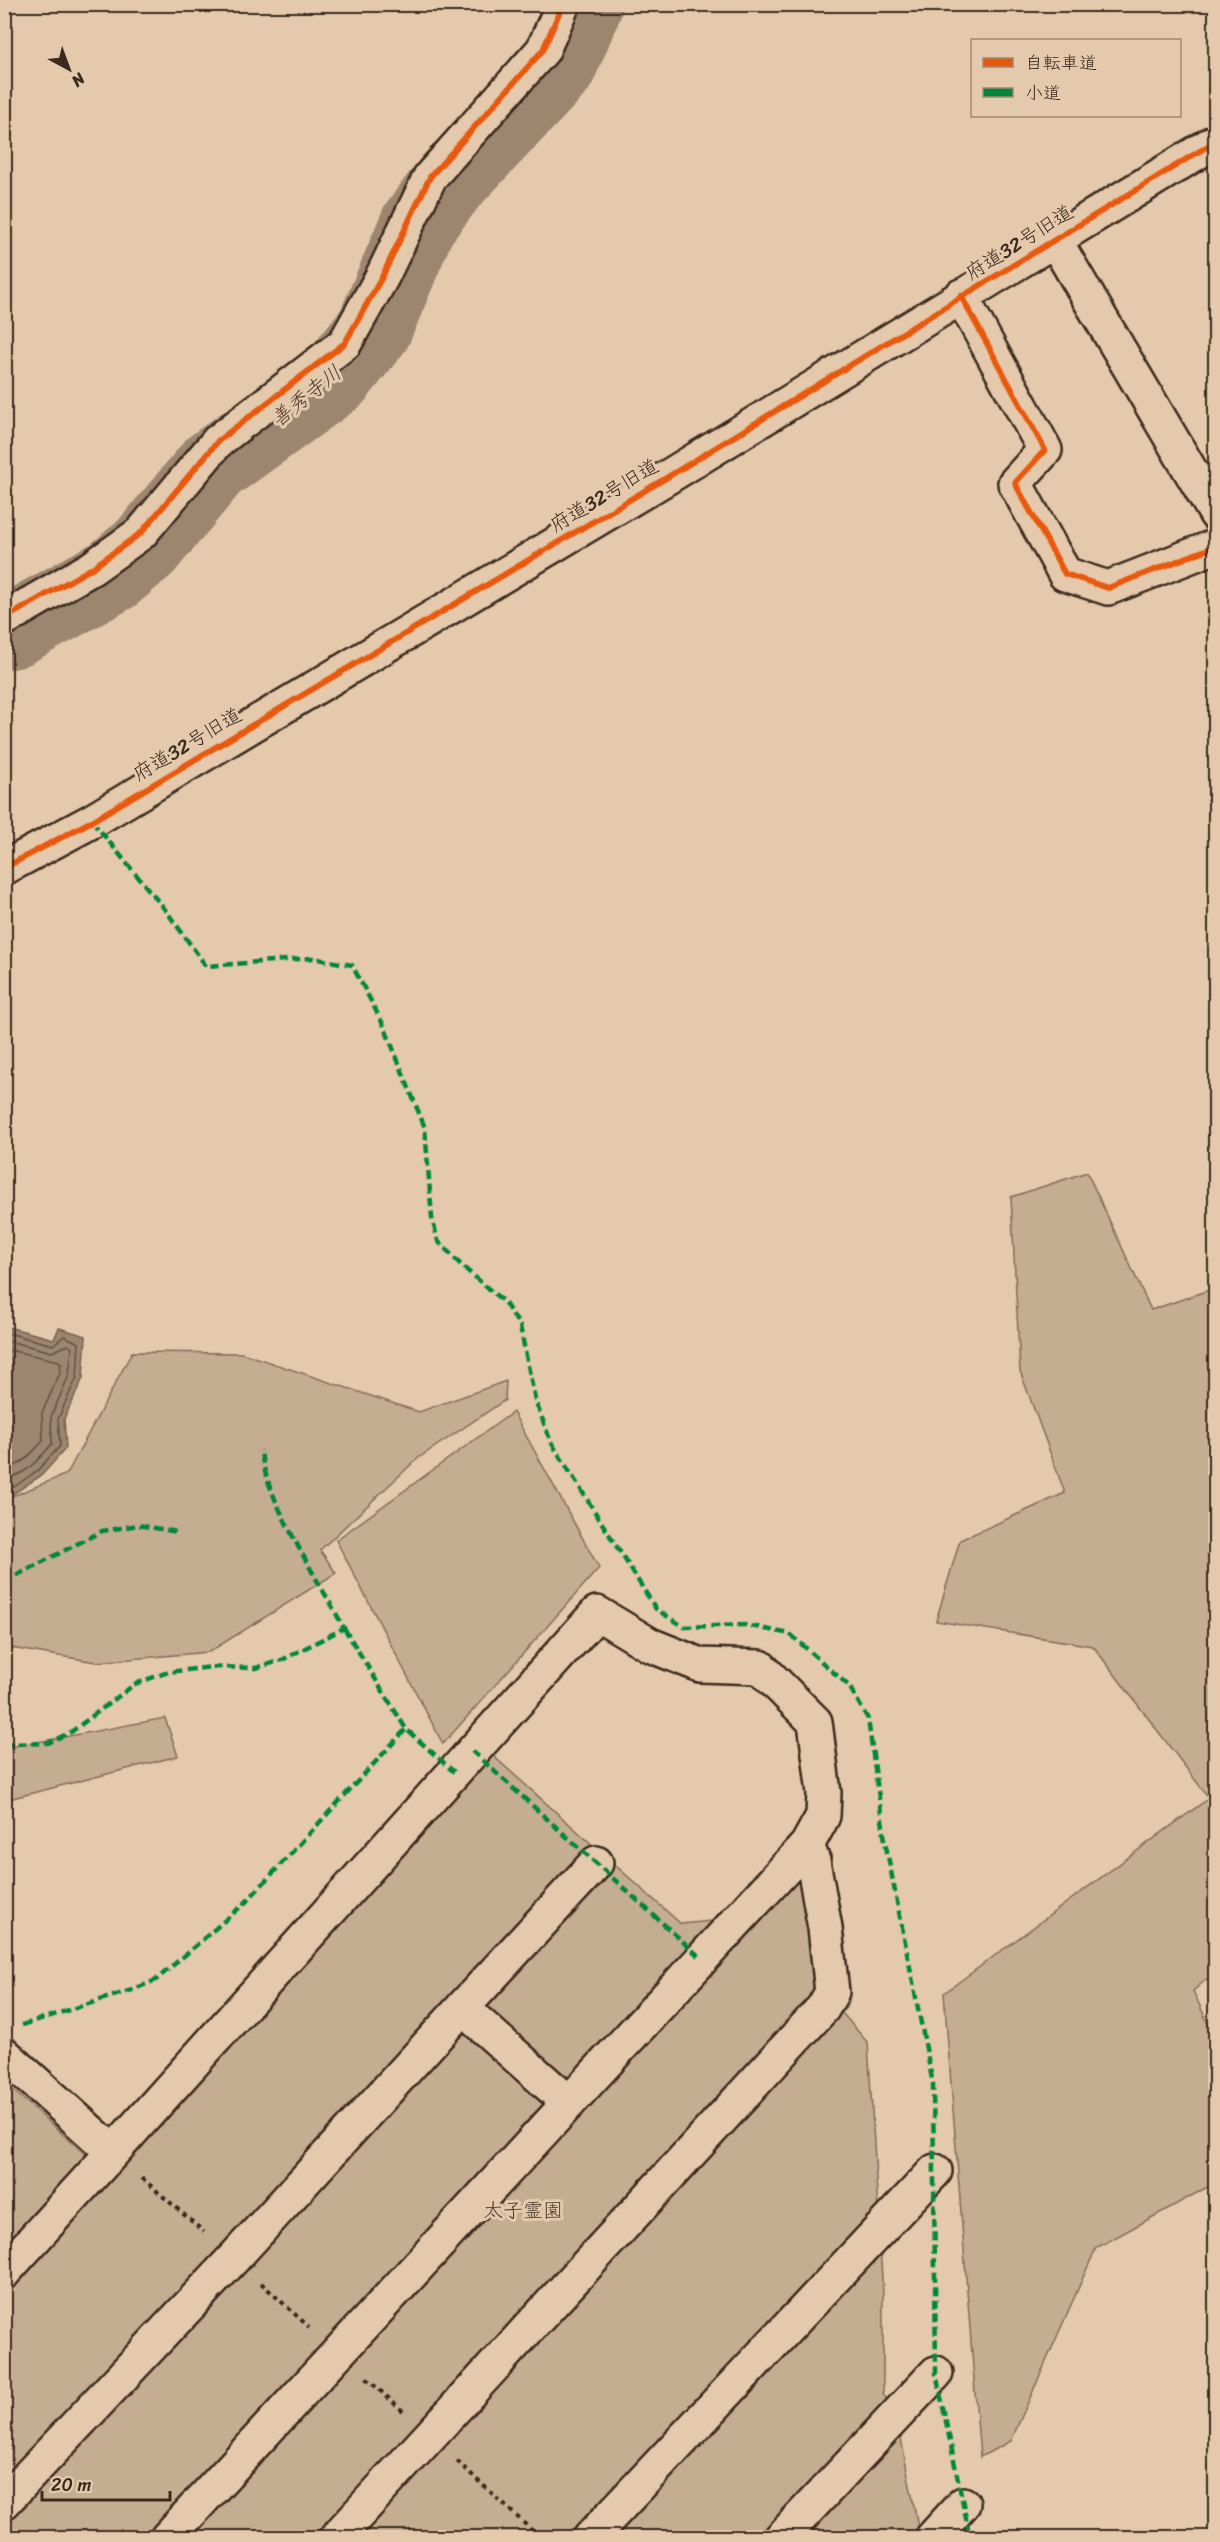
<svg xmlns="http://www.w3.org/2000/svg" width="1220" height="2542" font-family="Sriracha,'Klee One',sans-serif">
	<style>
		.green { fill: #c5ad92; stroke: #806c58; stroke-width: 1.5 }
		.water { fill: #9d8670; stroke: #76614f; stroke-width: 1.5 }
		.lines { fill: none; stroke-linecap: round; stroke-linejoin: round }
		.shore { stroke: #624f3f; stroke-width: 1.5 }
		.river { stroke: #9d8670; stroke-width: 76 }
		.minor-casing { stroke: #3b2a1e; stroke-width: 38 }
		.path { stroke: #3b2a1e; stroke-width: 4; stroke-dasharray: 4.5 4.5; stroke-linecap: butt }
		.minor { stroke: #e4c9ac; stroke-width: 33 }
		.quiet { stroke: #00873e; stroke-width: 4.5; stroke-dasharray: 9 4.5; stroke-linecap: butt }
		.cycleway-casing { stroke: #e4c9ac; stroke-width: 10 }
		.cycleway { stroke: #e8590c; stroke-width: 6 }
		.labels { text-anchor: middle; stroke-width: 6; stroke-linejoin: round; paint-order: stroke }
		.street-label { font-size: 20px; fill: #3b2a1e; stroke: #e4c9ac }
		.park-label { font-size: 20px; fill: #49372a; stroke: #e4c9ac }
		.water-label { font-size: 21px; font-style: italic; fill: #4f3c2e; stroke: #e4c9ac }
	</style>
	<rect width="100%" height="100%" fill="#e4c9ac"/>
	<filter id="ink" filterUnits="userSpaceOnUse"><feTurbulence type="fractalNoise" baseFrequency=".0167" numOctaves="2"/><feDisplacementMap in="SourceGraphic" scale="12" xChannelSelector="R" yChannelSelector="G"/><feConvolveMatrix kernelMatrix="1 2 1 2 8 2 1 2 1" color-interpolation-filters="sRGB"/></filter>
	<g filter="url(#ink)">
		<path class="green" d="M1087,1172L1151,1310L1215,1288L1216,1971L1193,1991L1215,2039V2183L1096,2248L1011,2441L980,2457L944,1993L1209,1798L1093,1646L936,1621L960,1540L1065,1493L1020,1371L1011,1197Z
			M132,1352L242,1353L419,1412L506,1381L505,1400L417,1459L320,1550L336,1573L209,1652L96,1662L5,1647V1499L67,1474Z
			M513,1412L599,1568L443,1744L336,1540Z
			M165,1718L178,1756L5,1800V1748Z
			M491,1754L681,1924L712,1921L802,1824L831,1854L849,2003L842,2013L868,2043L883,2295V2393L897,2418L918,2527L932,2537H5L4,2082L112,2178Z"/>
		<path class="water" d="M4,1326L54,1339L59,1328L86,1336L83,1378L64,1419L66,1448L42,1475L13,1494L5,1490Z"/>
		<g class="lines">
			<path class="shore" d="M4,1332L53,1345L64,1336L79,1343L77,1377L58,1419L60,1446L38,1470L14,1487L4,1485
				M4,1340L52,1352L68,1345L72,1348L69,1375L51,1417L52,1444C40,1457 24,1479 4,1477
				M4,1349L59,1361L61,1364L60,1373L42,1413L43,1441C33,1451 20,1469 4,1468"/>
			<path class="river" d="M11,631L113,575L146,547L213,466L335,378L374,329L418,224L450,182L558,68L585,4"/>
			<defs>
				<path id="minor" d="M1054,239L1216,514
					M961,296L1045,450L1015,483L1065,574L1108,588L1216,546
					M4,619L92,568L141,533L218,441L345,343L382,277L430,177L543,50L563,4
					M4,868L92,821L666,478L1216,141
					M462,2008L596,1863
					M4,2054L113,2152L4,2272
					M113,2152L597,1613L650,1645L700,1665L760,1667L815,1722L824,1793L823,1816L807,1845L167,2538
					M4,2502L234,2258L462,2008L569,2103
					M336,2538L823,2008L832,1992L825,1928L813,1861L807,1845
					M590,2538L935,2171
					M781,2538L936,2373
					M932,2538L963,2504"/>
			</defs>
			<use href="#minor" class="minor-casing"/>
			<path class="path" d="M142,2178L204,2232
				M261,2283L309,2327
				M366,2378L403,2411
				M457,2461L540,2538"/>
			<use href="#minor" class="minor"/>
			<path class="quiet" d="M92,821L167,912L206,966L312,958L352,965L384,1026L425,1128L432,1218L438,1241L462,1266L504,1302L520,1326L535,1400L551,1442L656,1609L684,1627L746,1625L790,1634L849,1686L868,1719L885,1841L933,2084L936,2373L970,2538
				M4,1582L102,1531L138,1525L177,1532
				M344,1628L406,1729L454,1772
				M4,1744L48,1743L71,1732L135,1684L168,1672L213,1667L256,1668L282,1660L344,1628C320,1583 264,1497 261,1450
				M472,1751L701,1958
				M22,2025L132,1990L156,1980L246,1902L406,1729"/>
			<defs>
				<path id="cycleway" d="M961,296L1045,450L1015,483L1065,574L1108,588L1216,546
					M4,619L92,568L141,533L218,441L345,343L382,277L430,177L543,50L563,4
					M4,868L92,821L666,478L1216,141"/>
			</defs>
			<use href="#cycleway" class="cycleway-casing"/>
			<use href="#cycleway" class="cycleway"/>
		</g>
	</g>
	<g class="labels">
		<g class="street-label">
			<text transform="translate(1019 242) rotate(-32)" y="7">府道32号旧道</text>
			<text transform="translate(604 495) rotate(-31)" y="7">府道32号旧道</text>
			<text transform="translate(187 744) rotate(-31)" y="7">府道32号旧道</text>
		</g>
		<g class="park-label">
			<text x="523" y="2217">太子霊園</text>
		</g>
		<g class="water-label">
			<text transform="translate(306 396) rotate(-39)" y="7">善秀寺川</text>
		</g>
	</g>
	<rect width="1220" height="2542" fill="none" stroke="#e4c9ac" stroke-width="24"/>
	<rect x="12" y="12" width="1196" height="2518" fill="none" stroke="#3b2a1e" stroke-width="2" filter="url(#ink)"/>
	<rect x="971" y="39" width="210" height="78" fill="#e4c9ac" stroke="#a08973" stroke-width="1.5"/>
	<rect x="983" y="58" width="30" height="9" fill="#e8590c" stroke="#a08973" stroke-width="1.5"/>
	<text x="1025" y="69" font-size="18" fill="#3b2a1e">自転車道</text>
	<rect x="983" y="88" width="30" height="9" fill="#00873e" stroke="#a08973" stroke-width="1.5"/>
	<text x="1025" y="99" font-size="18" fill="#3b2a1e">小道</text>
	<g transform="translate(69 69) rotate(139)" stroke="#e4c9ac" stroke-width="4.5" paint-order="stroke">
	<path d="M0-4.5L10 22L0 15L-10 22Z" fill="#3b2a1e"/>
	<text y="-9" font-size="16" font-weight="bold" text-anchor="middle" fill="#3b2a1e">N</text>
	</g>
	<path d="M42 2491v9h128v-9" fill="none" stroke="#3b2a1e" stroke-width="3"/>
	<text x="51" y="2491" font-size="18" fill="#3b2a1e" stroke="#e4c9ac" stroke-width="4.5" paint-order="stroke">20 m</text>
</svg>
